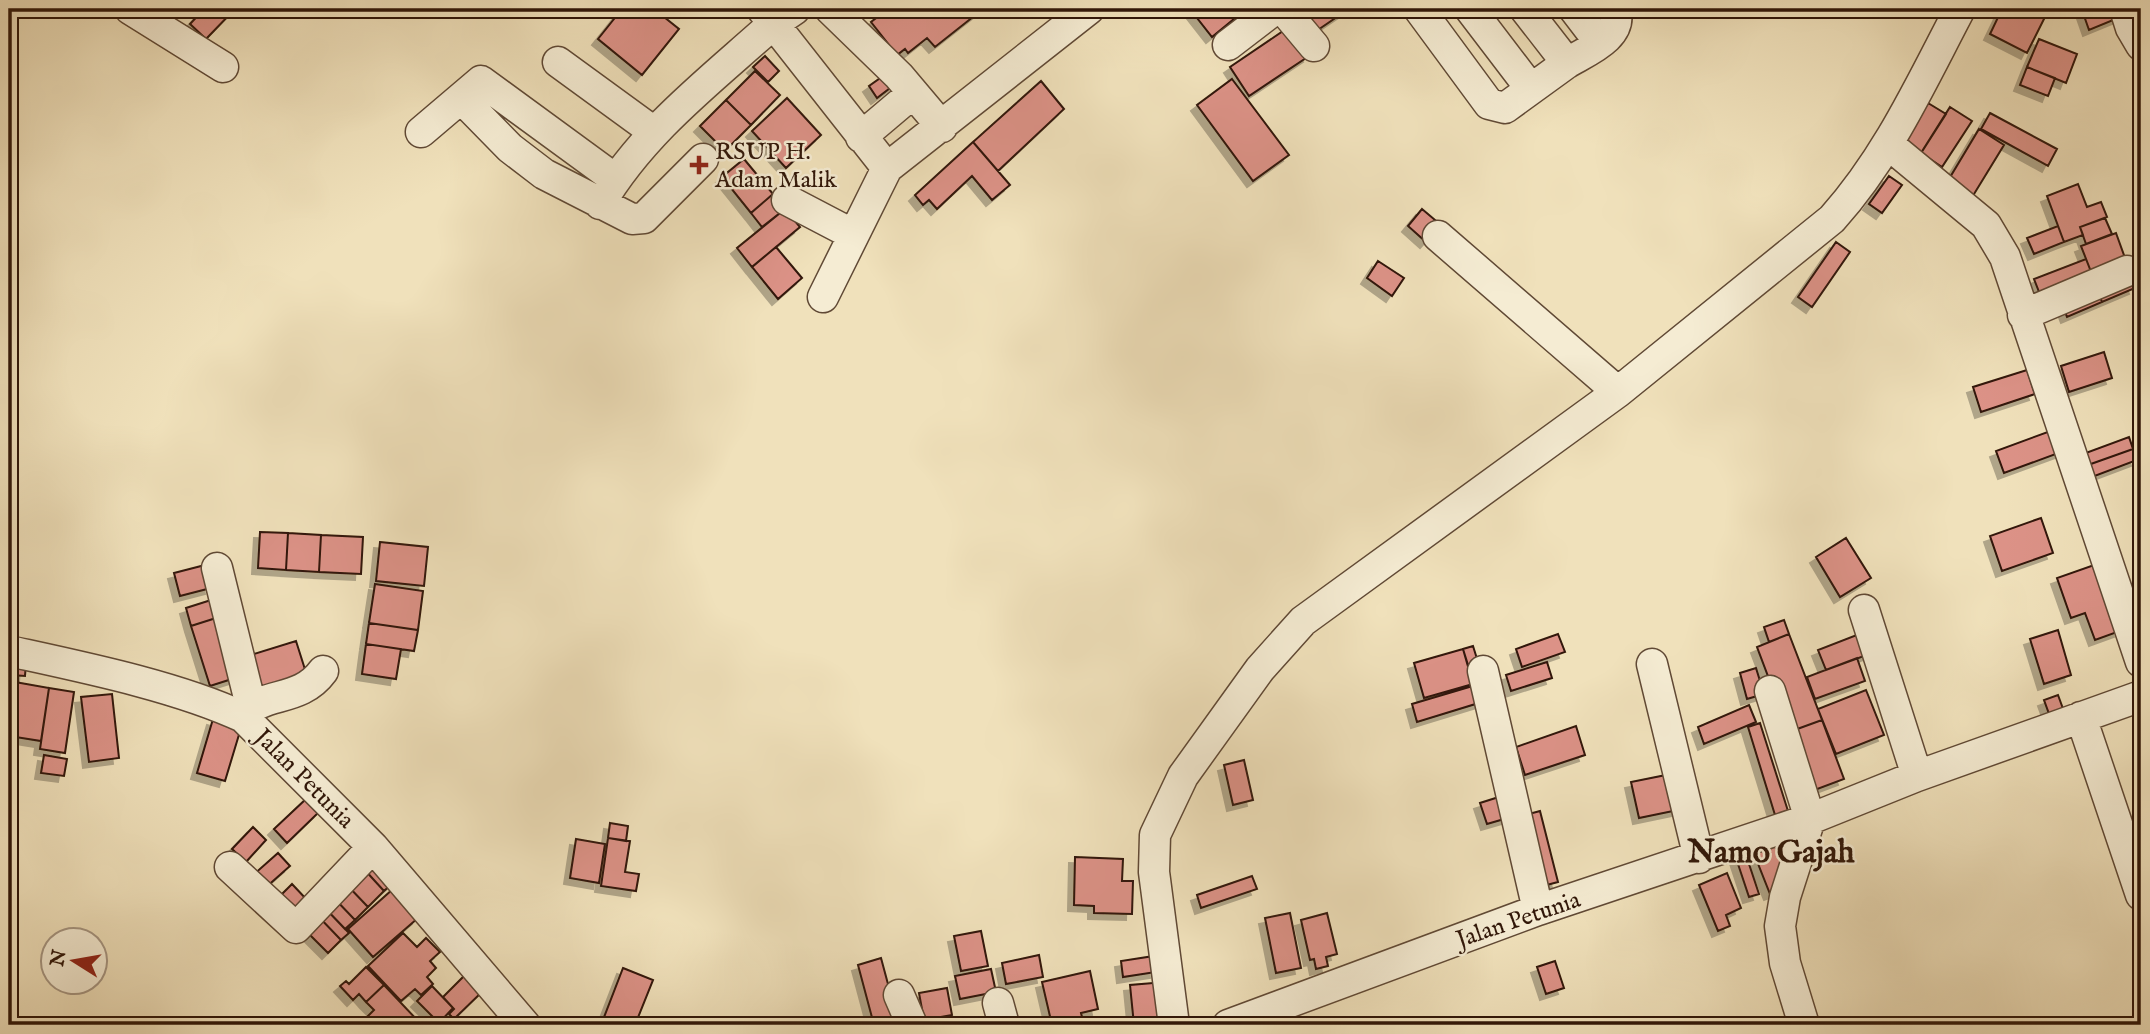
<svg xmlns="http://www.w3.org/2000/svg" width="2150" height="1034" font-family="'IM FELL English',serif">
	<style>
		.building { fill: #dc9287; stroke: #301608; stroke-width: 2; filter: url(#shadow) }
		.lines { fill: none; stroke-linecap: round; stroke-linejoin: round }
		.minor-casing { stroke: #604935; stroke-width: 33 }
		.minor { stroke: #f5ecd3; stroke-width: 30 }
		.poi-dot { fill: #8f2418; stroke: #f5ecd3; stroke-width: 2.5 }
		.labels { text-anchor: middle; stroke-width: 5; stroke-linejoin: round; paint-order: stroke }
		.poi-label { font-size: 24px; fill: #301608; stroke: #f5ecd3; text-anchor: start }
		.street-label { font-size: 24px; fill: #301608; stroke: #f5ecd3 }
		.district-label { font-size: 32px; font-weight: bold; fill: #301608; stroke: #f5ecd3 }
	</style>
	<defs>
		<filter id="shadow"><feDropShadow dx="-6" dy="6" stdDeviation="0" flood-color="#0004"/></filter>
	</defs>
	<rect width="100%" height="100%" fill="#f0e1bb"/>
	<filter id="stains"><feTurbulence type="fractalNoise" baseFrequency=".00286" numOctaves="4"/><feColorMatrix values="0 0 0 0 .2 0 0 0 0 .09 0 0 0 0 .02 0 0 0 .5 -.17"/></filter>
	<radialGradient id="worn" r=".72"><stop offset=".6" stop-color="#630" stop-opacity="0"/><stop offset="1" stop-color="#630" stop-opacity=".3"/></radialGradient>
	<path class="building" d="M204,9H235L206,39L190,24Z
		M622,9H654L679,29L642,75L598,39Z
		M888,9H983L935,47L927,38L908,53L905,49L897,55L871,22Z
		M1190,9H1246L1212,37Z
		M1325,9L1347,10L1312,34L1304,23Z
		M2002,9H2034L2046,15L2027,53L1990,34Z
		M2120,9L2123,16L2089,30L2082,10Z
		M1289,27L1309,56L1249,96L1230,67Z
		M2039,39L2077,54L2066,83L2027,67Z
		M765,56L779,71L768,82L753,67Z
		M2027,67L2055,78L2048,96L2020,85Z
		M755,71L780,95L751,125L726,100Z
		M886,74L894,85L877,98L869,86Z
		M1232,79L1289,155L1253,181L1197,105Z
		M1041,81L1064,109L998,171L973,142Z
		M787,98L821,135L786,168L752,131Z
		M726,100L751,125L725,151L700,126Z
		M1928,103L1946,114L1921,153L1903,141Z
		M1950,107L1972,121L1942,167L1921,153Z
		M1990,113L2057,149L2048,166L1981,129Z
		M1979,129L2004,145L1971,199L1946,184Z
		M973,142L1010,185L992,200L972,176L937,209L929,200L923,205L915,195Z
		M744,159L773,194L751,213L722,177Z
		M1889,176L1902,185L1882,213L1869,204Z
		M2078,184L2087,207L2101,202L2107,217L2080,227L2083,235L2064,242L2047,196Z
		M773,194L785,209L762,227L751,213Z
		M785,209L800,227L752,267L737,248Z
		M1422,209L1441,225L1426,242L1408,226Z
		M2105,218L2112,234L2086,244L2080,227Z
		M2058,226L2064,242L2034,254L2027,238Z
		M2116,233L2129,269L2095,282L2081,246Z
		M1836,242L1850,252L1812,307L1798,297Z
		M776,247L802,278L778,299L752,267Z
		M2086,259L2095,282L2043,302L2034,279Z
		M1378,261L1404,278L1392,296L1367,278Z
		M2129,273L2135,288L2102,302L2096,287Z
		M2096,287L2102,302L2067,317L2061,301Z
		M2104,352L2112,378L2069,392L2061,366Z
		M2027,370L2035,394L1981,412L1973,387Z
		M2056,429L2064,451L2004,473L1996,451Z
		M2129,437L2133,449L2088,465L2083,454Z
		M2133,449L2137,460L2092,477L2088,465Z
		M2041,518L2053,553L2002,571L1990,536Z
		M260,532L288,533L286,570L258,568Z
		M288,533L321,535L319,572L286,570Z
		M321,535L363,537L361,574L319,572Z
		M1846,538L1871,578L1840,597L1816,557Z
		M380,542L428,547L424,586L376,581Z
		M2097,564L2120,631L2095,640L2085,613L2071,618L2057,578Z
		M205,565L211,588L180,596L174,573Z
		M2141,581V600L2133,604L2126,586Z
		M375,584L423,591L418,630L369,623Z
		M211,600L216,618L191,626L186,608Z
		M216,618L235,678L210,686L191,626Z
		M1784,620L1789,634L1769,642L1764,627Z
		M369,623L418,630L414,651L366,644Z
		M2058,630L2071,675L2044,684L2030,639Z
		M1867,631L1875,652L1826,670L1818,650Z
		M1558,634L1565,652L1522,667L1516,649Z
		M1789,634L1822,720L1789,732L1757,647Z
		M296,641L309,682L257,698L244,657Z
		M366,644L401,649L396,679L362,674Z
		M1473,646L1478,662L1468,665L1463,649Z
		M1463,649L1473,684L1424,698L1414,663Z
		M1857,658L1865,681L1815,699L1807,677Z
		M13,660L26,662L25,676L11,675Z
		M1547,662L1552,678L1511,691L1506,675Z
		M1756,668L1764,694L1747,699L1740,673Z
		M15,682L49,688L41,741L9,736Z
		M1476,685L1482,702L1417,722L1412,704Z
		M49,688L74,692L65,753L40,749Z
		M1866,690L1884,735L1836,754L1818,709Z
		M112,694L119,758L89,762L81,697Z
		M2058,695L2066,717L2052,722L2044,700Z
		M1749,705L1756,722L1704,744L1698,727Z
		M213,719L241,728L225,781L197,773Z
		M1822,720L1844,779L1812,791L1789,732Z
		M1760,723L1788,811L1775,815L1748,727Z
		M1576,726L1585,755L1525,775L1516,747Z
		M44,755L67,759L64,776L41,773Z
		M1244,760L1253,800L1233,805L1224,765Z
		M1671,774L1678,810L1639,818L1631,782Z
		M1505,795L1511,817L1487,824L1480,803Z
		M306,799L319,812L287,843L274,829Z
		M1540,811L1558,882L1543,886L1525,815Z
		M610,823L628,826L626,841L608,838Z
		M253,827L266,840L246,862L232,849Z
		M608,838L630,841L625,872L639,874L636,891L601,886Z
		M576,839L605,844L599,883L570,878Z
		M1774,843L1786,874L1783,889L1770,894L1753,851Z
		M278,853L290,866L264,889L252,876Z
		M1746,855L1759,894L1749,897L1736,858Z
		M374,857L396,880L384,891L363,868Z
		M1075,857L1123,859L1122,881H1133L1132,914L1094,913V906L1074,905Z
		M363,868L384,891L368,907L346,884Z
		M1727,873L1741,908L1726,915L1730,926L1718,931L1699,885Z
		M1252,876L1257,889L1201,908L1197,895Z
		M402,881L418,918L373,957L348,929Z
		M292,884L308,901L293,915L278,898Z
		M346,884L368,907L355,920L333,897Z
		M333,897L355,920L345,929L323,906Z
		M323,906L349,933L341,940L316,914Z
		M1290,913L1301,968L1276,973L1265,918Z
		M1327,913L1337,954L1326,957L1328,966L1316,969L1314,959L1310,960L1301,920Z
		M316,914L341,940L328,953L302,927Z
		M981,931L988,966L961,971L954,936Z
		M403,933L417,947L426,938L440,952L430,961L436,968L427,977L433,984L421,995L415,989L401,1001L368,966Z
		M1039,955L1043,977L1006,984L1002,963Z
		M1154,956L1156,972L1123,977L1121,961Z
		M881,958L899,1025H874L858,965Z
		M1555,961L1564,988L1546,994L1537,967Z
		M366,967L384,985L366,1002L359,994L353,1000L340,986L346,981L349,984Z
		M623,968L653,980L635,1025H601Z
		M991,969L996,992L960,999L955,976Z
		M469,971L485,989L454,1019L449,1014L454,1009L443,997Z
		M1090,971L1098,1009L1081,1013L1084,1025H1052L1042,982Z
		M1165,982L1159,1025H1134L1130,985Z
		M384,985L419,1022L416,1025H369L364,1020L374,1010L366,1002Z
		M432,986L453,1008L439,1023L417,1001Z
		M947,988L952,1015L924,1020L919,993Z"/>
	<g class="lines">
		<defs>
			<path id="minor" d="M130,9L223,67
				M762,9L887,168
				M830,9L899,76L942,127
				M1283,9L1314,46
				M1419,9L1489,104L1505,108L1567,63L1525,9
				M1470,9L1531,89
				M1574,9L1600,43
				M2125,9L2131,28L2141,45
				M1228,45L1275,9
				M558,62L654,132
				M1567,63C1587,51 1624,37 1615,9
				M461,98L510,148L544,174L632,219L644,218L703,159
				M421,132L481,81L615,179
				M861,137L913,93
				M1888,144L1986,225L2005,257L2141,662
				M787,200L852,234
				M600,204C643,131 711,80 773,24L795,9
				M1438,236L1618,392
				M823,297L887,168L1089,9
				M2023,315L2127,271
				M217,568L251,706
				M1864,610L1917,776
				M9,651C82,667 176,686 243,717L373,847L525,1025
				M1652,664L1699,858
				M1483,671L1538,910
				M1770,691L1810,819L1785,897L1780,926L1785,963L1804,1025
				M243,717C262,690 299,704 323,671
				M2081,717L2141,895
				M230,867L296,928L373,847
				M899,995L912,1025
				M998,1003L1004,1025
				M1174,1025L1154,872L1155,835L1183,776L1260,669L1303,621L1618,392L1832,219C1888,157 1922,81 1960,9
				M1228,1025L1538,910L1810,819L1917,776L2141,696"/>
		</defs>
		<use href="#minor" class="minor-casing"/>
		<use href="#minor" class="minor"/>
	</g>
	<path class="poi-dot" d="M695.5 154.5h7v7h7v7h-7v7h-7v-7h-7v-7h7z"/>
	<g class="labels">
		<g class="poi-label">
			<text x="715" y="159">RSUP H.<tspan x="715" dy="28">Adam Malik</tspan></text>
		</g>
		<g class="street-label">
			<text transform="translate(305 778) rotate(45)" y="8">Jalan Petunia</text>
			<text transform="translate(1518 919) rotate(-19)" y="8">Jalan Petunia</text>
		</g>
		<g class="district-label">
			<text x="1771" y="862">Namo Gajah</text>
		</g>
	</g>
	<rect width="2150" height="1034" fill="none" stroke="#f0e1bb" stroke-width="35"/>
	<rect x="10" y="10" width="2129" height="1013" fill="none" stroke="#301608" stroke-width="3.5"/>
	<rect x="18" y="18" width="2115" height="999" fill="none" stroke="#301608" stroke-width="2"/>
	<g transform="translate(74 961) rotate(281)"><circle r="33" fill="#f5ecd3" stroke="#a69682" stroke-width="2"/>
	<path d="M0-5L12 26L0 18L-12 26Z" fill="#8f2418"/>
	<text y="-10" font-size="19" font-weight="bold" text-anchor="middle" fill="#301608">N</text>
	</g>
	<rect width="100%" height="100%" filter="url(#stains)"/>
	<rect width="100%" height="100%" fill="url(#worn)"/>
</svg>
